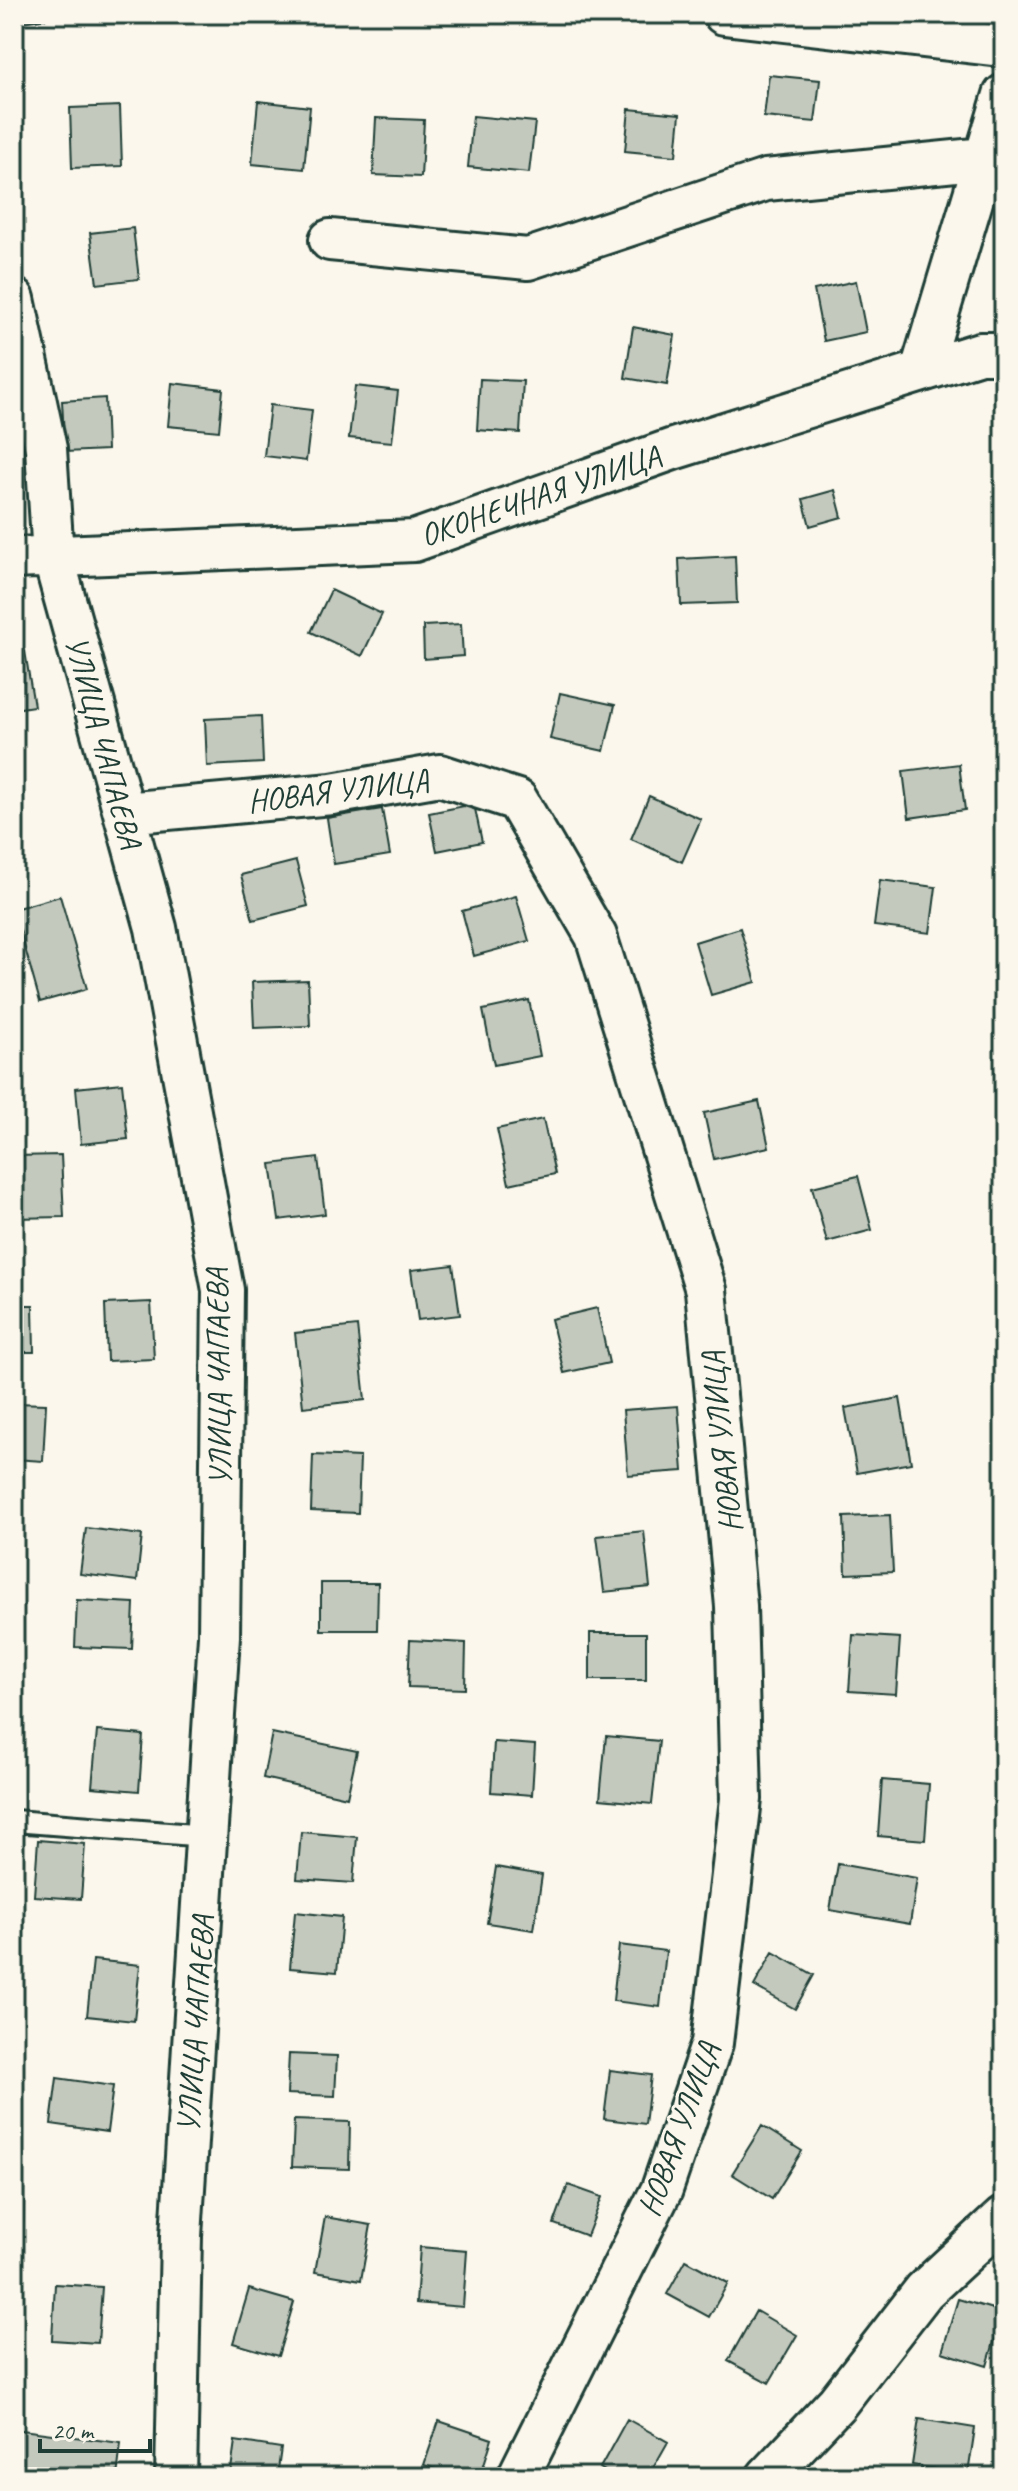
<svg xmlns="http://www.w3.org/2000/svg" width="1018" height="2491" font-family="Caveat,sans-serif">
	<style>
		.building { fill: #c4c9be; stroke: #1f3d34; stroke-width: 2 }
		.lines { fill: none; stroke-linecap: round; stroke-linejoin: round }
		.service-casing { stroke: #1f3d34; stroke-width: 26 }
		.minor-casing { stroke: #1f3d34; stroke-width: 46 }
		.service { stroke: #fbf7ec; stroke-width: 20 }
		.minor { stroke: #fbf7ec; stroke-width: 40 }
		.labels { text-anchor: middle; stroke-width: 6; stroke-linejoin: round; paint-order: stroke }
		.street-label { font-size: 32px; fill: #1f3d34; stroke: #fbf7ec }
	</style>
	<rect width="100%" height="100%" fill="#fbf7ec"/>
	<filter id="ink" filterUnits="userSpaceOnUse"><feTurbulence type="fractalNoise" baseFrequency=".0125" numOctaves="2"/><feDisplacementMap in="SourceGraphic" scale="16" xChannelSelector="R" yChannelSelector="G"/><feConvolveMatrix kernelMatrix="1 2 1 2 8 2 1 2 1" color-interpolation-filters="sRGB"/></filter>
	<g filter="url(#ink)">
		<path class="building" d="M21,14H73L22,22Z
			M769,75L820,80L815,122L764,117Z
			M258,101L310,107L304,169L252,164Z
			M120,106L122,166L72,168L70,108Z
			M629,109L680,114L676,156L625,151Z
			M473,116L535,122L529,173L468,167Z
			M376,118L424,120L421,177L373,175Z
			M133,228L139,279L97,284L90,233Z
			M856,281L866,332L824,341L814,290Z
			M633,327L675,335L667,385L625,378Z
			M480,379L523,381L520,433L477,430Z
			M172,383L223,389L219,431L168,426Z
			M355,386L398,391L392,442L349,438Z
			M105,398L107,450L65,452L62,401Z
			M270,405L312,410L306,461L264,456Z
			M835,490L842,517L810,526L803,499Z
			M735,556L737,603L681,605L679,559Z
			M331,590L382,614L362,656L311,632Z
			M461,624L463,656L424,659L423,626Z
			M25,651L34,706L14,709V652Z
			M560,693L615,705L604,751L550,739Z
			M261,716L263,763L207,766L205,719Z
			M959,764L965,810L909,818L903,771Z
			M649,796L701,819L682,862L631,839Z
			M474,804L482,842L437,851L429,813Z
			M382,809L390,855L334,864L327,818Z
			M296,861L308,906L253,920L241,875Z
			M880,880L936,887L930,933L874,926Z
			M60,896L87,989L40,1002L14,909Z
			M516,896L529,941L474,956L462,911Z
			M740,928L756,982L711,995L695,942Z
			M308,980L310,1026L254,1028L252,982Z
			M529,1000L540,1056L494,1065L483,1010Z
			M122,1083L128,1139L81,1144L76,1088Z
			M759,1101L769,1147L714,1159L704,1113Z
			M543,1119L555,1174L509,1184L497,1129Z
			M61,1155L64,1217L14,1218V1156Z
			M318,1158L325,1214L279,1220L271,1164Z
			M858,1176L872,1230L827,1242L812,1187Z
			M453,1265L460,1315L418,1320L411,1270Z
			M151,1302L154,1359L107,1361L105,1304Z
			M14,1305H33L34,1352H14Z
			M597,1308L609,1363L564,1373L551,1319Z
			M357,1326L365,1400L303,1407L295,1333Z
			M900,1398L911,1463L857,1473L845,1408Z
			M14,1403L46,1404L43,1461L14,1459Z
			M678,1406L683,1471L628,1475L623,1410Z
			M313,1455L360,1457L358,1513L311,1511Z
			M890,1515L893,1572L846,1574L844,1517Z
			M86,1528L142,1535L137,1581L80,1574Z
			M644,1531L650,1587L604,1592L597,1536Z
			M321,1583H378L377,1630H321Z
			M77,1600L134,1603L132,1649L75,1647Z
			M590,1633H646V1680H590Z
			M853,1635L900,1638L896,1694L849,1691Z
			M410,1640L466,1643L465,1689L408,1687Z
			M97,1731L143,1735L139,1791L92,1787Z
			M272,1733L357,1751L347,1797L263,1778Z
			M606,1736L659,1741L652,1804L600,1799Z
			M494,1742L535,1745L532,1795L491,1792Z
			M882,1780L929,1784L925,1840L878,1836Z
			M301,1832L357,1837L353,1883L297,1879Z
			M38,1840L85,1844L81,1899L34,1896Z
			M838,1864L917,1878L910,1924L830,1910Z
			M496,1867L542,1875L534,1930L487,1923Z
			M295,1912L342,1917L337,1972L290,1968Z
			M619,1945L666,1951L660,2007L613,2001Z
			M773,1952L814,1975L795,2009L754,1986Z
			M93,1960L140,1965L134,2021L87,2016Z
			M289,2054L337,2056L335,2096L287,2094Z
			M610,2070L651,2075L645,2124L604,2119Z
			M57,2078L113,2086L107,2132L51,2124Z
			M294,2120L350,2122L349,2169L292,2167Z
			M762,2126L802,2151L772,2199L732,2174Z
			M14,2175H24L23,2222H14Z
			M568,2185L602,2197L587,2236L554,2224Z
			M325,2217L371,2225L361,2280L315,2272Z
			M420,2247L467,2251L463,2307L416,2303Z
			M686,2260L728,2283L709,2317L667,2294Z
			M55,2284L102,2287L98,2343L52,2340Z
			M249,2289L294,2302L278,2356L233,2343Z
			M958,2299L1003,2312L987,2366L942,2352Z
			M756,2311L797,2335L769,2383L728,2361Z
			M627,2419L668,2442L648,2477H615L600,2468Z
			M919,2419L975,2428L968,2474L912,2465Z
			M439,2421L492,2439L480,2477H459L424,2465Z
			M14,2429L121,2443L117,2477L14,2476Z
			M235,2441L281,2448L277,2477H230Z"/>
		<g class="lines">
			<defs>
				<path id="service" d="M14,1821L206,1836"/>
				<path id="minor" d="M724,14L1001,46
					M330,240L528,259L766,180L985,158
					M14,299L46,449L53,556L156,928L223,1290L219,1636L181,2236L176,2477
					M921,371L1004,95
					M14,558L414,541L673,449L980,353H1004
					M124,813L332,794L440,775L517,800L596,936L706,1290L736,1606L741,1799L712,2043L662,2189L518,2477
					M767,2477L837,2403L924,2291L1004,2217"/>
			</defs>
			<use href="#service" class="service-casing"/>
			<use href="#minor" class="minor-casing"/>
			<use href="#service" class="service"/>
			<use href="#minor" class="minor"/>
		</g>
	</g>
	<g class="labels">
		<g class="street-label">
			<text transform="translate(540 495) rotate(-19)" y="11">ОКОНЕЧНАЯ УЛИЦА</text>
			<text transform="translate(104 742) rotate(75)" y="11">УЛИЦА ЧАПАЕВА</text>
			<text transform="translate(338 790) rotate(-7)" y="11">НОВАЯ УЛИЦА</text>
			<text transform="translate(218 1377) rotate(-91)" y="11">УЛИЦА ЧАПАЕВА</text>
			<text transform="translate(721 1442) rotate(-96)" y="11">НОВАЯ УЛИЦА</text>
			<text transform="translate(195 2024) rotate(-86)" y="11">УЛИЦА ЧАПАЕВА</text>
			<text transform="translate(678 2129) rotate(-70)" y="11">НОВАЯ УЛИЦА</text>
		</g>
	</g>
	<rect width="1018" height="2491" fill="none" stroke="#fbf7ec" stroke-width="48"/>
	<rect x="24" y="24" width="970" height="2443" fill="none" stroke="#1f3d34" stroke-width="3" filter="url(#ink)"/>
	<path d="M40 2439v12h110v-12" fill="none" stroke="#1f3d34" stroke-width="4"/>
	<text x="52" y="2439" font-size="24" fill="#1f3d34" stroke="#fbf7ec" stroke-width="6" paint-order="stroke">20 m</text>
</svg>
